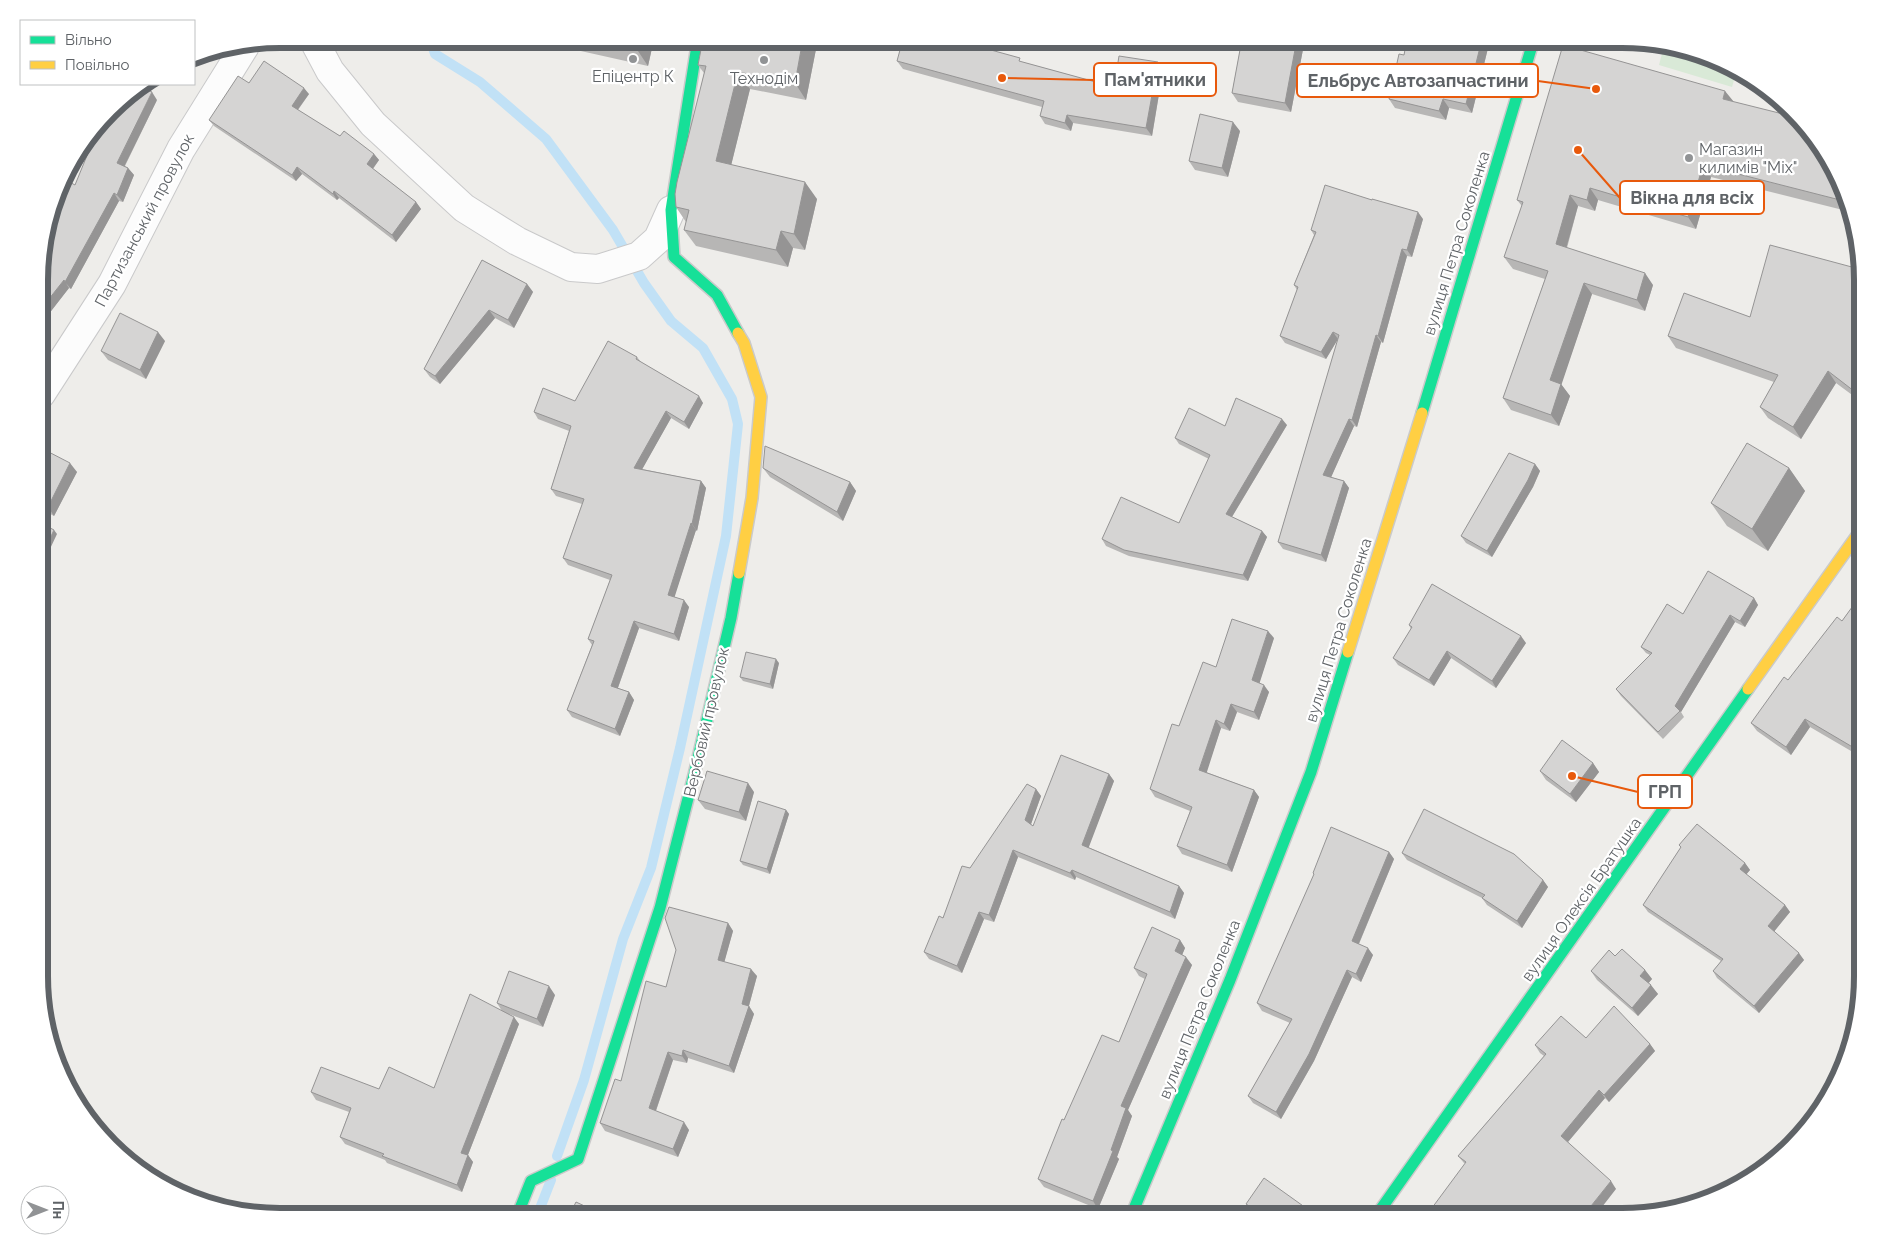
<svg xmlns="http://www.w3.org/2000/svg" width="1902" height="1255" font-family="Raleway,sans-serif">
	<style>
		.green { fill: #d9e9d7 }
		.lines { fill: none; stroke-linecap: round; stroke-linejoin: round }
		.stream { stroke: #c1e1f6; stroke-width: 10 }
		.street-casing { stroke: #c9c9ca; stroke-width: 30 }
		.fast-casing { stroke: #cacaca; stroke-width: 14 }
		.slow-casing { stroke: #cacaca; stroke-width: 14 }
		.street { stroke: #fcfcfc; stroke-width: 28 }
		.fast { stroke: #16e098; stroke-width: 11 }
		.slow { stroke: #ffcf43; stroke-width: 11 }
		.wall { fill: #b7b6b5 }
		.shaded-wall { fill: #959494 }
		.building { fill: #d5d4d3; stroke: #959494 }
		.poi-dot { fill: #919395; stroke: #fff; stroke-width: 2 }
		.labels { text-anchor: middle; stroke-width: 4.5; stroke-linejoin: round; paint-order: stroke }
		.poi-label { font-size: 16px; fill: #5f6367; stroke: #fff }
		.street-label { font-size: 16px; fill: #5f6367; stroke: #fff }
		.rim { fill: none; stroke: #5f6367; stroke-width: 6 }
		.leader { fill: none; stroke: #e8590c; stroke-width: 2 }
		.callout-dot { fill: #e8590c; stroke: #fff; stroke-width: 2 }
		.callout { fill: #fff; stroke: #e8590c; stroke-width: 2 }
		.callout-label { font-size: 18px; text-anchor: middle; font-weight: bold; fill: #5f6367 }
	</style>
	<rect width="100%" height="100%" fill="#eeedea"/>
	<path class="green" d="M1664,46L1700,51L1737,70L1732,87L1659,65Z"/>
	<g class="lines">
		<path class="stream" d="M430,39L435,54L480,82L546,139L613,230L644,283L671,321L703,348L732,399L738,424L726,536L680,748L651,868L623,939L584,1080L557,1156
			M537,1216L551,1180"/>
		<defs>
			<path id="street" d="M313,39L330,71L373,124L464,208L517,241L571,267L598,269L639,256L658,239L671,210
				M41,394L112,284L181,149L245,46"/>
			<path id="fast" d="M698,39L671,210L674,257L717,295L738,333
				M1422,413L1534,39
				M517,1216L531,1181L578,1159L660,908L694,775L731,618L739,573
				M1131,1216L1230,980L1311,772L1348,652
				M1376,1216L1748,689"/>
			<path id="slow" d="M738,333L744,343L761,397L752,498L739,573
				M1348,652L1422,413
				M1748,689L1863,527"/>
		</defs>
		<use href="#street" class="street-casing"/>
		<use href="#fast" class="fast-casing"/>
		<use href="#slow" class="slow-casing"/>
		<use href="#street" class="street"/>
		<use href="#fast" class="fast"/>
		<use href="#slow" class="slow"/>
	</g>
	<path class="wall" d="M527,39H654L648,66Z
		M703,39H818L806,100L750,89L731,165L817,199L805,250L793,248L788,267L696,246L684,230L686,222L676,207L704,73L698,65Z
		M1242,39H1305L1291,112L1238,102L1232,93Z
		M1407,39H1489L1490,40L1472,113L1449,108L1446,120L1395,108L1389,99L1404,55Z
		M897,61L1022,62L1114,87L1158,62L1163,70L1152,136L1073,123L1071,131L1045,124L1040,116L1042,107L903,69Z
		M249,83L309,94L298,110L340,136L374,154L379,160L373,169L416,202L421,209L396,242L339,198L337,200L302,174L296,181L214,126L209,120Z
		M157,100L125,166L128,168L134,175L123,202L119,201L71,289L69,288L41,324V248L75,185Z
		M1733,102L1831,159L1847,211L1711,177L1696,229L1598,200L1595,211L1578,206L1567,248L1653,285L1645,311L1592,294L1561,384L1570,396L1559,426L1511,410L1503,398L1545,279L1513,269L1504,257L1522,206L1517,200Z
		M1240,131L1228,177L1195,170L1189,161Z
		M1423,219L1412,257L1407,256L1383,343L1381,342L1357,427L1354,426L1331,477L1344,481L1349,488L1326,562L1283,549L1278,542L1338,339L1326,359L1285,343L1280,336L1297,290L1294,285L1314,235L1311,230Z
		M482,260L527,284L533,292L514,328L495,318L440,384L430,377L424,369Z
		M1863,270V403L1836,383L1801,439L1768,418L1760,407L1774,382L1676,348L1668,336L1750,317Z
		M165,341L146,379L108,360L101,351Z
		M637,357L641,362L703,403L689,429L671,418L642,469L701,481L706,488L697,531L696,530L674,597L689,607L679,641L639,628L618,688L629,692L634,700L620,736L572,717L567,710L592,645L588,639L610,580L568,565L563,558L582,504L556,496L551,489L569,431L538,419L534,412L575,401Z
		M1287,425L1232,517L1262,531L1267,537L1248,581L1129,556L1106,546L1102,539L1179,523L1209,459L1179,444L1175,438L1225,426Z
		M41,448L77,472L54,516L41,509Z
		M1535,464L1540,471L1533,487L1492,557L1466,543L1461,536Z
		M763,468L850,482L856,491L843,521L770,477Z
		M1789,468L1805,491L1768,551L1727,526L1711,503Z
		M1863,592V758L1810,727L1791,755L1757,731L1751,723L1788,680L1842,621Z
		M1754,598L1758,605L1745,627L1735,622L1681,712L1684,717L1663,739L1621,696L1616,689L1650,655L1646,653L1641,647L1683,614Z
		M1409,625L1526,643L1496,688L1451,658L1434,686L1398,665L1393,658L1411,629Z
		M1274,638L1259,683L1269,692L1259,720L1237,712L1230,731L1221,728L1206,772L1254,790L1259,797L1232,872L1182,854L1177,846L1190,811L1155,797L1150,789L1216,667Z
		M779,663L773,689L743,681L740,677Z
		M1593,763L1599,772L1576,802L1546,780L1540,771Z
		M1109,774L1114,781L1088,847L1179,886L1184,893L1175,919L1076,877L1075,880L1018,857L994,922L984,919L962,973L929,959L924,952L970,868L1036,789L1041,796L1031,824L1033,826Z
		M754,792L746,821L705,809L698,800Z
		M786,810L789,814L770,874L743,865L740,861Z
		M1679,845L1745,863L1750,870L1746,874L1785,905L1790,912L1774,931L1804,960L1759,1013L1717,978L1713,971L1721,961L1648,912L1643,905L1681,848Z
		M1389,852L1394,859L1359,944L1373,955L1361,982L1352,977L1314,1061L1281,1119L1253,1103L1248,1096L1290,1023L1262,1011L1257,1003L1314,875L1313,873Z
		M1402,853L1543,880L1548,887L1522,928L1487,905L1482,898L1407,860Z
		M728,923L733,931L724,962L757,976L749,1006L754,1014L734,1073L688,1058L687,1063L673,1060L656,1111L689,1130L678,1157L605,1131L600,1123L666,987Z
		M1180,940L1185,948L1182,955L1192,965L1128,1110L1132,1116L1117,1157L1119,1159L1098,1209L1044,1187L1038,1179L1064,1120L1119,1042L1145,979L1139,976L1134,968Z
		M1615,956L1645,970L1652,979L1648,983L1658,994L1638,1016L1597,980L1591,971Z
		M555,995L543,1027L509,1014L519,1024L468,1155L473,1162L462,1192L387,1163L385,1160L345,1144L340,1137L349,1112L316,1100L311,1092L434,1088L502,1011L497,1003Z
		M1586,1038L1650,1044L1655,1051L1609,1102L1605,1098L1568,1142L1616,1189L1464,1163L1458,1156L1544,1056L1540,1053L1535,1045Z
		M1246,1204L1313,1213L1315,1216H1261L1250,1208Z"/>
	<path class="shaded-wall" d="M638,39H654L648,66L636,48Z
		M803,39H818L806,100L795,83Z
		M1297,39H1305L1291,112L1285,103Z
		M1482,39H1489L1490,40L1472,113L1466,104Z
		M1158,62L1163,70L1152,136L1146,128Z
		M738,72L750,89L728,178L716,161Z
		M304,88L309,94L296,112L292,106Z
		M1725,91L1734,102L1723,99Z
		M152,92L157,100L122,171L117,163Z
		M1443,99L1449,108L1446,120L1439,111Z
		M1067,115L1073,123L1071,131L1065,123Z
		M1233,122L1240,131L1228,177L1222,168Z
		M374,154L379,160L371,171L367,164Z
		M1703,165L1711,177L1696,229L1688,217Z
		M297,167L302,174L296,181L292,175Z
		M128,168L134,175L123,202L117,195Z
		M805,182L817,199L805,250L794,234Z
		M1590,188L1598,200L1595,211L1587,200Z
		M334,191L339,198L337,200L333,194Z
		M114,193L119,201L71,289L65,282Z
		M1570,195L1578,206L1564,256L1556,244Z
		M416,202L421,209L396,242L392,235Z
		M1418,212L1423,219L1412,257L1407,250Z
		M781,231L793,248L788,267L776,250Z
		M1402,249L1407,256L1383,343L1378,336Z
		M1645,273L1653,285L1645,311L1637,300Z
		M64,280L69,288L41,324V309Z
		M1584,283L1592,294L1559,392L1550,380Z
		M527,284L533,292L514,328L508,320Z
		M489,310L495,318L440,384L435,376Z
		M158,332L165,341L146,379L140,370Z
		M1333,332L1338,339L1326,359L1321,352Z
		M1376,335L1381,342L1357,427L1352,420Z
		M1828,371L1836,383L1801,439L1793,427Z
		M1561,384L1570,396L1559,426L1551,415Z
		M699,396L703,403L689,429L684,422Z
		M666,411L671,418L639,475L634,468Z
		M1282,419L1287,425L1230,520L1226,514Z
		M1349,419L1354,426L1329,482L1323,475Z
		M70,463L77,472L54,516L48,507Z
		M1535,464L1540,471L1533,487L1492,557L1487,551Z
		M1789,468L1805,491L1768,551L1752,529Z
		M701,481L706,488L697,531L692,524Z
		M1344,481L1349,488L1326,562L1321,555Z
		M850,482L856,491L843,521L837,512Z
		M691,523L696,530L673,602L668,595Z
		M54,530L57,534L41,568V557Z
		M1262,531L1267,537L1248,581L1243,575Z
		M1754,598L1758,605L1745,627L1740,621Z
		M684,600L689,607L679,641L674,634Z
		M1730,615L1735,622L1681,712L1675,706Z
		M634,621L639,628L616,693L611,686Z
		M1268,631L1274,638L1258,688L1252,680Z
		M1521,636L1526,643L1496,688L1492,681Z
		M1447,651L1451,658L1434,686L1429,680Z
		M776,659L779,663L773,689L770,684Z
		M1264,685L1269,692L1259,720L1254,712Z
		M629,692L634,700L620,736L615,729Z
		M1231,704L1237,712L1230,731L1224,724Z
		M1805,719L1810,727L1791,755L1786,747Z
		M1216,720L1221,728L1205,778L1199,770Z
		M1593,763L1599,772L1576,802L1570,794Z
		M1109,774L1114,781L1087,852L1082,845Z
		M748,783L754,792L746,821L739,812Z
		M1036,789L1041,796L1030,827L1025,820Z
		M1254,790L1259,797L1232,872L1227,865Z
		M786,810L789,814L770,874L767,869Z
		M1013,850L1018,857L994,922L989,915Z
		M1389,852L1394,859L1357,948L1352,941Z
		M1745,863L1750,870L1745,876L1740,869Z
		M1072,870L1076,877L1075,880L1070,873Z
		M1543,880L1548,887L1522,928L1517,921Z
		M1179,886L1184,893L1175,919L1170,912Z
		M1785,905L1790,912L1773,933L1768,926Z
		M979,912L984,919L962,973L957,966Z
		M728,923L733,931L723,967L718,960Z
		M1180,940L1185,948L1180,960L1175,951Z
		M1368,948L1373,955L1361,982L1356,974Z
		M1799,953L1804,960L1759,1013L1754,1006Z
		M1186,957L1192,965L1128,1110L1132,1116L1117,1157L1119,1159L1098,1209L1093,1201L1121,1106Z
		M751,969L757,976L748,1009L749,1006L754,1014L734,1073L729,1066L742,1004Z
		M1347,970L1352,977L1314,1061L1281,1119L1276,1112Z
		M1645,970L1652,979L1647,985L1640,976Z
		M1651,985L1658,994L1638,1016L1632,1008Z
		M549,986L555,995L543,1027L537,1019Z
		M514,1017L519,1024L466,1160L461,1153Z
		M1650,1044L1655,1051L1609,1102L1604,1095Z
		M683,1050L688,1058L687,1063L682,1056Z
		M668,1052L673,1060L654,1116L649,1108Z
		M1599,1090L1605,1098L1567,1143L1561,1136Z
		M684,1122L689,1130L678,1157L673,1149Z
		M468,1155L473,1162L462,1192L457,1185Z
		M1611,1181L1616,1189L1595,1216H1583Z"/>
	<path class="building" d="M593,39H638L636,48Z
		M703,39H803L795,83L738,72L716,161L805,182L794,234L781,231L776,250L684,230L689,210L676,207L675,194L677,182L706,66L698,65Z
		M903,39H951L1020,58L1019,61L1114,87L1119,56L1158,62L1146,128L1067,115L1065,123L1040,116L1044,101L897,61Z
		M1242,39H1297L1285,103L1232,93Z
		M1407,39H1482L1466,104L1443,99L1439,111L1389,99L1399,54L1404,55Z
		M1563,45L1725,91L1723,99L1791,116L1831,159L1844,201L1703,165L1688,217L1590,188L1587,200L1570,195L1556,244L1645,273L1637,300L1584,283L1550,380L1561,384L1551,415L1503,398L1548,271L1504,257L1523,202L1517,200Z
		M264,61L304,88L292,106L340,136L344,131L374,154L367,164L416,202L392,235L334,191L333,194L297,167L292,175L209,120L238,76L249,83Z
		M140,86L152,92L117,163L128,168L117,195L114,193L65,282L64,280L41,309V248L62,178L75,185L99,126L121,99Z
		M1200,114L1233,122L1222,168L1189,161Z
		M1325,185L1372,200V199L1418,212L1407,250L1402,249L1378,336L1376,335L1352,420L1349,419L1323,475L1344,481L1321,555L1278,542L1339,335L1333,332L1321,352L1280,336L1298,287L1294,285L1316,232L1311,230Z
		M1770,245L1863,270V398L1828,371L1793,427L1760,407L1778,375L1668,336L1684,293L1750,317Z
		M482,260L527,284L508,320L489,310L435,376L424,369Z
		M120,313L158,332L140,370L101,351Z
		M608,341L637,357L636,359L699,396L684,422L666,411L634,468L701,481L692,524L691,523L668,595L684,600L674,634L634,621L611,686L629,692L615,729L567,710L594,641L588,639L612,575L563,558L584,499L551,489L571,426L534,412L543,388L575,401Z
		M1236,398L1282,419L1226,514L1262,531L1243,575L1124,550L1102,539L1121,497L1179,523L1210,455L1175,438L1189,408L1225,426Z
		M1747,443L1789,468L1752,529L1711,503Z
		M765,446L850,482L837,512L763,468Z
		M41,448L70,463L48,507L41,503Z
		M1509,453L1535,464L1528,480L1487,551L1461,536Z
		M41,523L54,530L41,557Z
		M1708,571L1754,598L1740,621L1730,615L1675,706L1680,711L1658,732L1616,689L1652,653L1641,647L1667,604L1683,614Z
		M1432,584L1521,636L1492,681L1447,651L1429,680L1393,658L1412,627L1409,625Z
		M1863,592V748L1861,752L1805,719L1786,747L1751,723L1784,677L1788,680L1837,617L1842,621Z
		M1232,619L1268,631L1252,680L1264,685L1254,712L1231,704L1224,724L1216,720L1199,770L1254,790L1227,865L1177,846L1192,807L1150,789L1172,724L1179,726L1203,662L1216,667Z
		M746,652L776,659L770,684L740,677Z
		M1562,740L1593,763L1570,794L1540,771Z
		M1061,755L1109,774L1082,845L1179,886L1170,912L1072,870L1070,873L1013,850L989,915L979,912L957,966L924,952L939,916L943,918L962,866L970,868L1027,784L1036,789L1025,820L1033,826Z
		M707,771L748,783L739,812L698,800Z
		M758,801L786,810L767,869L740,861Z
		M1424,809L1514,854L1543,880L1517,921L1482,898L1485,895L1402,853Z
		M1697,824L1745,863L1740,869L1785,905L1768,926L1799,953L1754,1006L1713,971L1723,959L1643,905L1681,847L1679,845Z
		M1331,827L1389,852L1352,941L1368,948L1356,974L1347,970L1309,1054L1276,1112L1248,1096L1292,1019L1257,1003L1314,874L1313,873Z
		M669,907L728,923L718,960L751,969L742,1004L749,1006L729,1066L683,1050L682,1056L668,1052L649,1108L684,1122L673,1149L600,1123L615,1079L621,1081L646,981L666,987L676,950L665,918Z
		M1152,927L1180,940L1175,951L1186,957L1121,1106L1126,1108L1111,1150L1113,1151L1093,1201L1038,1179L1062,1119L1064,1120L1102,1035L1119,1042L1147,974L1134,968Z
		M1622,949L1645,970L1640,976L1651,985L1632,1008L1591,971L1609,950L1615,956Z
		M509,971L549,986L537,1019L497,1003Z
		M470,994L514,1017L461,1153L468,1155L457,1185L382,1156L384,1154L340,1137L351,1108L311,1092L321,1067L379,1089L389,1067L434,1088Z
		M1614,1006L1650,1044L1604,1095L1599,1090L1561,1136L1611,1181L1583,1216H1426L1466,1162L1458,1156L1546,1054L1535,1045L1561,1016L1586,1038Z
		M1264,1178L1313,1213L1311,1216H1264L1246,1204Z
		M576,1202L606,1216H569Z"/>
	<g class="poi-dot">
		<circle cx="633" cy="59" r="5"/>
		<circle cx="764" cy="60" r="5"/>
		<circle cx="1689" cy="158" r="5"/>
	</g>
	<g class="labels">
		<g class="poi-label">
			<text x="633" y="82">Епіцентр К</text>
			<text x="764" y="84">Технодім</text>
			<text x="1699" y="155" text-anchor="start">Магазин<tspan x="1699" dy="18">килимів "Mix"</tspan></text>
		</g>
		<g class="street-label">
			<text transform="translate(144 220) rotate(-62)" y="6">Партизанський провулок</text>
			<text transform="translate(1456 243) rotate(-73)" y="6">вулиця Петра Соколенка</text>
			<text transform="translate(1338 630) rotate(-73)" y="6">вулиця Петра Соколенка</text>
			<text transform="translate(706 722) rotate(-77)" y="6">Вербовий провулок</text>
			<text transform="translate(1581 899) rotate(-55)" y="6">вулиця Олексія Братушка</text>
			<text transform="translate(1199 1009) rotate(-68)" y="6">вулиця Петра Соколенка</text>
		</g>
	</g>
	<path d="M0 0H1902V1255H0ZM280 48H1622A232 232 0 0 1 1854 280V976A232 232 0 0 1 1622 1208H280A232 232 0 0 1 48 976V280A232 232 0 0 1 280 48Z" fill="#fff" fill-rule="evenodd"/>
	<path class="rim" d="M280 48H1622A232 232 0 0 1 1854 280V976A232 232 0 0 1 1622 1208H280A232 232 0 0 1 48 976V280A232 232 0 0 1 280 48Z"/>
	<path class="leader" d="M1002 78L1094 80M1596 89L1538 81M1578 150L1620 198M1572 776L1638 792"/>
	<g class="callout-dot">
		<circle cx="1002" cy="78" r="5"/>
		<circle cx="1596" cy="89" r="5"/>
		<circle cx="1578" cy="150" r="5"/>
		<circle cx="1572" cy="776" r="5"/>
	</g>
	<g class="callout">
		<rect x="1094" y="63" width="122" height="33" rx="5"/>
		<rect x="1297" y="64" width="241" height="33" rx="5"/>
		<rect x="1620" y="181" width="144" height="33" rx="5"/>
		<rect x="1638" y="775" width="54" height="33" rx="5"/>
	</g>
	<g class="callout-label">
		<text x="1155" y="86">Пам'ятники</text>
		<text x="1418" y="87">Ельбрус Автозапчастини</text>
		<text x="1692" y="204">Вікна для всіх</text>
		<text x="1665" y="798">ГРП</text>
	</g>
	<rect x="20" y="20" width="175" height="65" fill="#ffffff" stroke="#bfc1c2"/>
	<rect x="30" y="36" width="25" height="8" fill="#16e098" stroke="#bfc1c2"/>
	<text x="65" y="45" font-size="15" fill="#5f6367">Вільно</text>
	<rect x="30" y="61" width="25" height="8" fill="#ffcf43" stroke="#bfc1c2"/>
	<text x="65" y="70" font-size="15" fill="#5f6367">Повільно</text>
	<g transform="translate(45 1210) rotate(90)"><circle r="24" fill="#ffffff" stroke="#bfc1c2"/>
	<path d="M0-4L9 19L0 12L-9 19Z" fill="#919395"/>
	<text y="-8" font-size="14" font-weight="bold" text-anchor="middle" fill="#5f6367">Пн</text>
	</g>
</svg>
